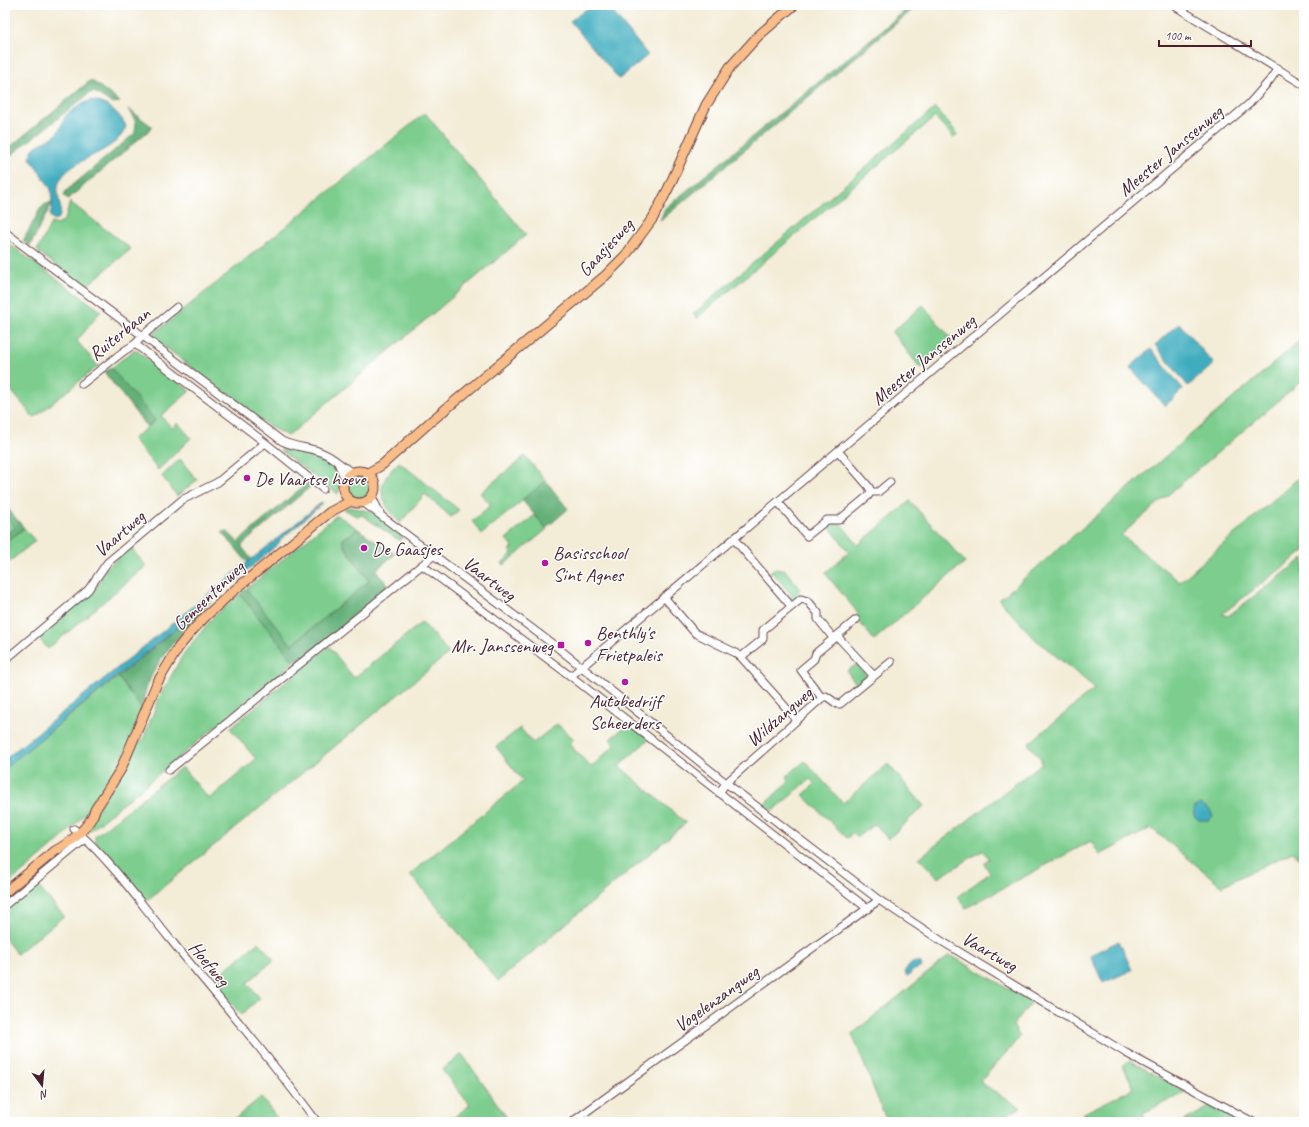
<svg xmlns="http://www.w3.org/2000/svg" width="1309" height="1127" font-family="Caveat,sans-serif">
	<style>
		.green { fill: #7bcd8e; stroke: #62765c; fill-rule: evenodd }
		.forest { fill: #64b079; stroke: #576852 }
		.water { fill: #40adbf; stroke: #456675 }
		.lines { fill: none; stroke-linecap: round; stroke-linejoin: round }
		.minor-casing { stroke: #633e45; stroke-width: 9 }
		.major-casing { stroke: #633e45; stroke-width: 11 }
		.minor { stroke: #fff; stroke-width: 7 }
		.major { stroke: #f8bd89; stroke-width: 9 }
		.poi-dot { fill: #b5179e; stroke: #fff; stroke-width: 1.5 }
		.labels { text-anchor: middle; stroke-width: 3; stroke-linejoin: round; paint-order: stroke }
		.street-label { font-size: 19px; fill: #4a1f2b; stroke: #fff }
		.poi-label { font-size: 19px; fill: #4a1f2b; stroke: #fff; text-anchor: start }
	</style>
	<rect width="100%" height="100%" fill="#fff"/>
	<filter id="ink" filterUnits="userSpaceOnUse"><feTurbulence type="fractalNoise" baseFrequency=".025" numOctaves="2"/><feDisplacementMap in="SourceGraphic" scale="8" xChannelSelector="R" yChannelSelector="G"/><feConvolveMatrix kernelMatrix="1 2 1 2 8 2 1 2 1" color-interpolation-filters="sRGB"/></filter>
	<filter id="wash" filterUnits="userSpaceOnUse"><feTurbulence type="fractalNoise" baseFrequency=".012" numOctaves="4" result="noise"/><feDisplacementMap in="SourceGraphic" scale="16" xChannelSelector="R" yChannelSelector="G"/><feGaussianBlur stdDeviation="0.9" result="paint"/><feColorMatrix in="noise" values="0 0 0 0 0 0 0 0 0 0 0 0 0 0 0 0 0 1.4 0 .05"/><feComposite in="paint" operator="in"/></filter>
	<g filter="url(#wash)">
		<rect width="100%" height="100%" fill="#f3ecd7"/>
		<path class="green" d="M935,108L958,134L954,138L935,117L697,318L693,314Z
			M425,113L526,235L288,436L270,427L152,337L153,334L166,324Z
			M70,202L131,249L85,287L37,251L51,223L58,225L65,219Z
			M5,241L101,311L77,341L98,366L34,418L5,383Z
			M923,305L953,341L921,369L892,332Z
			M1304,337V379L1121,535L1180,582L1304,473V551L1222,614L1228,616L1304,558V862L1292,852L1222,886L1151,828L1100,855L1091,841L966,908L958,896L990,873L984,864L989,858L982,851L938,878L919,858L1041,764V759L1028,744L1095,688L1035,639L999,600ZM1201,804L1209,809L1213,816L1209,820H1200L1195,807Z
			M133,351H137L190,391L161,416L172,428L178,423L191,438L158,470L133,439L155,421L111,368Z
			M280,450L306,452L332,465L340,474L342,480L338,494Z
			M525,456L546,481L482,534L472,521L491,505L480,493Z
			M180,459L197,480L177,496L162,476Z
			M399,462L459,510L451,517L425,494L400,523C378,498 374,486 399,462Z
			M348 488a11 11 0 1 1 22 0a11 11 0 1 1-22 0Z
			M910,501L965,562L874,640L855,617L858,613L825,573L849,552L826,523L841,524L858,545Z
			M349,507L373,512L403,538L400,541L362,515L356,516L344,509Z
			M5,515L15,528L5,536Z
			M337,515L358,529L343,539L344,546L369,581L291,645L246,589Z
			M535,515L547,529L504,565L502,563L512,554L509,550L513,547L506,539Z
			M24,528L35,541L5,565V543Z
			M131,548L146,566L48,649L37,636L96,588L105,569Z
			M775,568L779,570L784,569L800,588L798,592L800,597L792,602L788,600L792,596L772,572L767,574Z
			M240,594L294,662L86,834V828L133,751L143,739L161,694L184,653L214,616Z
			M422,622L449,653L146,901L95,842V836L182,767L209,799L256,759L230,728L329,646L354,678Z
			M857,664L867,676L856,684L847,671Z
			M118,677L142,709C134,729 127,752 116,771C89,819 46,852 5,887V768Z
			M557,724L574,739L569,744L591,767L615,745L610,739L628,724L649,739L619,766L686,823L498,981L410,874L523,781L496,747L520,728L533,743Z
			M805,761L843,803L888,764L924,806L888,839L875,824L857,837L853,833L847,838L803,795L815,784L810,779L773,811L764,805L789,781L787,777L788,775Z
			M36,884L64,916L17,954L5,939V910Z
			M259,942L274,960L247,983L260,998L241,1015L212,980Z
			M950,955L1032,1002L1013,1025L1020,1037L980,1082L1021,1108L992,1122H887L852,1034Z
			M462,1054L510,1122H448L470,1105L442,1070Z
			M1129,1060L1186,1092L1143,1113L1147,1122H1086L1082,1114L1134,1088L1123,1066Z
			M261,1097L280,1122H231Z
			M1211,1106L1237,1119L1234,1122H1182Z"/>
		<path class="forest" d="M912,5H918L660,221L665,208L679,197Z
			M91,80L120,102L112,103L94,92L90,93L5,160V151Z
			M128,109L153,127L68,199L64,196L66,191L135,133L136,122Z
			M52,202V203L30,246L23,241L40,209L44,205Z
			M111,368L155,420L147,427L104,372Z
			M546,481L568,509L546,528L522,500Z
			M307,483L311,486L242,545V547L252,560L248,563L222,532L227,531L238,542Z
			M5,505L24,528L5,543V536L15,528L5,515Z
			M358,529L395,554L377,569L378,574L391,587L302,660L297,659L294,662L240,594L246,589L292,645L369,581L343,543V539Z
			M213,599C184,633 147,662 142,709L118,677Z"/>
		<path class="water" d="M592,5H607L648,55L619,79L570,21Z
			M91,100C106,102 120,113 126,126C119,152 77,156 62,177C51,193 65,205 59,218L53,220L50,216L52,206L51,189L30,158C31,143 45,144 54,136C61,130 61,124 65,117C67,112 86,102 91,100Z
			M1179,323L1214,364L1188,386L1155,345Z
			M1151,349L1183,389L1165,406L1130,367Z
			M321,503H323L280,540L281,541L261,559L5,768V759Z
			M1201,804L1209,809L1213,816L1209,820H1199L1194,816C1193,810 1195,805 1201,804Z
			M1119,941L1132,970L1103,983L1090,955Z
			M916,962L921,963L922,967L912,971L909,976H906L905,970L912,963Z"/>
	</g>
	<g filter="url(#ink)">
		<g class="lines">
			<defs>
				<path id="minor" d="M1173,5L1304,85
					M5,232L282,441C294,447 306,447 318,451C332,455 341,466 353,473
					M135,344L263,441L323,489
					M82,384L124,351L135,344L148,331L177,307
					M338,463L345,479
					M871,492H878L890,482
					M372,497L380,513
					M778,502L807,536L827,520H839L868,496L871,492L869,487L838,451
					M364,503L558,648L726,783L879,900L943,942L1126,1053L1253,1122
					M734,539L791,606
					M422,565L577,681L868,909
					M664,597L695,633L734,652L741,657L797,720
					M837,636L874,676
					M741,657L763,639V630L801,599L808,601L818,613V619L834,639
					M5,660L88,590L107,563L182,500L218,482L265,443
					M571,676L1249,104L1270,80L1278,68
					M822,698L801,670L814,659L816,653L856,620
					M169,770L433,556
					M719,793L726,783L822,698L826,696L837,704H840L891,662
					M74,829C111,860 140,903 170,939C220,1000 271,1059 317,1122
					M5,905L85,839
					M572,1122L879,900"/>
				<path id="major" d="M343 487a16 16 0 1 1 32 0a16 16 0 1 1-32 0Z
					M368,473L382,465L429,423L605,276L625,256L653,218L668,189L706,105L730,67L758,36L794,5
					M5,892L55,851C70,843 90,827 95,810L121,769L157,683L178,648L191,632L205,617L231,593L330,512L351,501"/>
			</defs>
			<use href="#minor" class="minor-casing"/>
			<use href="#major" class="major-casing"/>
			<use href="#minor" class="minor"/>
			<use href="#major" class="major"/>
		</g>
	</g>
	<g class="poi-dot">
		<circle cx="247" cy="478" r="4"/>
		<circle cx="364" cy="548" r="4"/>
		<circle cx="545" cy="563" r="4"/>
		<circle cx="588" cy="643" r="4"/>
		<rect x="557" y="641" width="8" height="8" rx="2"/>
		<circle cx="625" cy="682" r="4"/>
	</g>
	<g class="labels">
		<g class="street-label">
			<text transform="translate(1170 150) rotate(-40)" y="7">Meester Janssenweg</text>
			<text transform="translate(605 247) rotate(-47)" y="7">Gaasjesweg</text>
			<text transform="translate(119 333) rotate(-39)" y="7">Ruiterbaan</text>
			<text transform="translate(923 359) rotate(-40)" y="7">Meester Janssenweg</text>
			<text transform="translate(119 533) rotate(-41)" y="7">Vaartweg</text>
			<text transform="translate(490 578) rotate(37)" y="7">Vaartweg</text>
			<text transform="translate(208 595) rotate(-44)" y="7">Gemeentenweg</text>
			<text transform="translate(779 716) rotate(-41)" y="7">Wildzangweg</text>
			<text transform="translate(990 951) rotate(30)" y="7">Vaartweg</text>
			<text transform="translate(210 963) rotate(50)" y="7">Hoefweg</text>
			<text transform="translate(716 998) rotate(-36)" y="7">Vogelenzangweg</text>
		</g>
		<g class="poi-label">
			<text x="255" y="485">De Vaartse hoeve</text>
			<text x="372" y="555">De Gaasjes</text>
			<text x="553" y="559">Basisschool<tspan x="553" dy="22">Sint Agnes</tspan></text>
			<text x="596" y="639">Benthly's<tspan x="596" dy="22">Frietpaleis</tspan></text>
			<text x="553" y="652" text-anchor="end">Mr. Janssenweg</text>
			<text x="625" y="707" text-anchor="middle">Autobedrijf<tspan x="625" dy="22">Scheerders</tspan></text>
		</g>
	</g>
	<rect width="1309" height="1127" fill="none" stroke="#fff" stroke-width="20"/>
	<g transform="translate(42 1085) rotate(164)" stroke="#ffffff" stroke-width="3" paint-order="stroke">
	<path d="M0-3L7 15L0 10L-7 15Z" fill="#4a1f2b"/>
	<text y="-6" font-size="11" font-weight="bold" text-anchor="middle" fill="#4a1f2b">N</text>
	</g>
	<path d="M1159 40v6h92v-6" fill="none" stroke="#4a1f2b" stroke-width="2"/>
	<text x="1165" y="40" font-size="12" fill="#4a1f2b" stroke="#ffffff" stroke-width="3" paint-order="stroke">100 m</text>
</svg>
